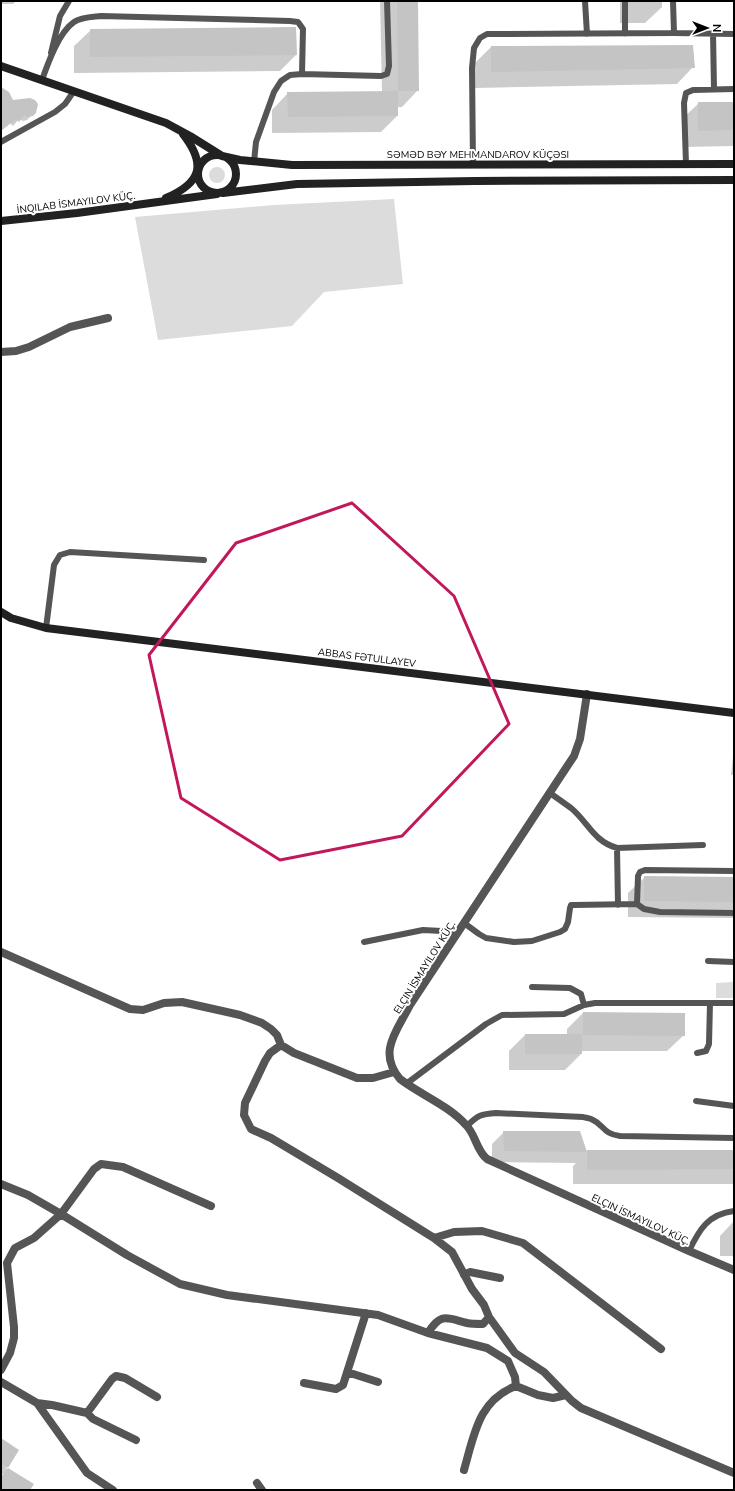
<svg xmlns="http://www.w3.org/2000/svg" width="735" height="1491" font-family="'Nunito Sans',sans-serif">
	<style>
		.green { fill: #dcdcdc }
		.shadow { fill: #0003 }
		.building { fill: #c4c4c4 }
		.lines { fill: none; stroke-linecap: round; stroke-linejoin: round }
		.lane { stroke: #555; stroke-width: 6 }
		.street { stroke: #555; stroke-width: 8 }
		.secondary { stroke: #222; stroke-width: 8 }
		.marked { fill: none; stroke: #c2185b; stroke-width: 3; stroke-linejoin: round }
		.labels { text-anchor: middle; stroke-width: 4; stroke-linejoin: round; paint-order: stroke }
		.street-label { font-size: 10px; fill: #000; stroke: #fff }
	</style>
	<rect width="100%" height="100%" fill="#fff"/>
	<path class="green" d="M209 175a8 8 0 1 1 16 0a8 8 0 1 1-16 0Z
		M394,199L403,284L324,292L292,326L158,340L135,217L274,205Z
		M734,982V998H716V983Z"/>
	<path class="shadow" d="M1,1H16L13,4H1Z
		M380,1H417L418,90L402,107H397V116L381,132L272,133V110L288,93L382,92Z
		M620,1H662V7L645,23H620Z
		M91,30L296,55L280,71L74,73V46Z
		M491,47L693,67L677,84L475,88V63Z
		M1,89L13,101L35,112L27,120L23,121L19,119L13,126L10,123L1,130Z
		M699,103H734V146L683,147L682,119Z
		M734,748V775H731Z
		M645,877L734,878V918L628,917V893Z
		M583,1013L684,1035L667,1051H581V1054L565,1070H509V1051L525,1035H567V1029Z
		M504,1132H579L587,1153L588,1151H734V1184H573V1166L576,1163L492,1162V1144Z
		M734,1221V1256H720V1236Z
		M1,1439L18,1450L6,1468L32,1485L29,1490H1V1476L3,1474L1,1473Z"/>
	<path class="building" d="M397,1H418L419,91H398Z
		M296,27L297,55L90,57V29Z
		M693,45L695,68L491,72V46Z
		M1,87L9,92L13,100L30,98L35,100L38,104L36,113L33,116L28,117L24,115L19,122L16,119L1,131Z
		M398,91V116L288,117L287,92Z
		M698,102H734V130L698,131Z
		M644,876L734,877V902L644,901Z
		M583,1012L685,1013V1036L583,1035Z
		M525,1034H582V1054H525Z
		M503,1131H580L587,1152L504,1151Z
		M587,1150H734V1169L587,1170Z
		M1,1438L19,1450L8,1468L1,1463Z
		M8,1468L34,1484L30,1490H1V1478Z"/>
	<g class="lines">
		<path class="lane" d="M585,1L587,34
			M673,1L674,33
			M713,33L714,89
			M625,34V1
			M51,53L60,16L69,1
			M302,74L381,76L387,74L389,66L387,1
			M42,80C48,63 59,32 74,22C81,17 93,17 101,16L290,21L298,22L303,29L302,74L290,75L281,81L274,92L256,142L254,162
			M1,142L55,112L65,104L74,91
			M473,164L472,68L474,48L480,38L487,34L674,33L734,34
			M686,164L684,103L686,93L693,90L734,89
			M46,628L54,565L60,555L70,552L204,560
			M550,793C557,798 564,803 571,808C588,822 593,841 617,848L703,845
			M617,848L618,905
			M637,904L638,876L640,872L645,870L734,871
			M464,923L479,934L486,938L514,942L532,941L560,932L565,929L568,922L570,908L571,905H574L637,904L644,909L660,912L734,913
			M364,942L423,930L442,931L456,935
			M708,961L734,962
			M532,987L570,988L581,994L584,1005
			M697,1053L706,1051L709,1044L710,1003
			M406,1084L486,1024L502,1015L564,1014L584,1005L595,1003H734
			M696,1101L734,1106
			M467,1126C478,1115 481,1114 496,1113L583,1117C586,1118 590,1118 593,1120C604,1125 603,1134 620,1136L734,1138
			M689,1251C699,1230 708,1214 734,1211"/>
		<path class="street" d="M1,352L16,351L29,347L70,327L108,318
			M587,694L580,739L574,756L568,765L410,1005C397,1031 377,1052 400,1079C421,1095 448,1105 466,1125C476,1135 476,1150 487,1159L689,1251L734,1270
			M1,952L130,1009L143,1010L164,1003L182,1002L240,1015L262,1023L271,1029L277,1035L281,1045
			M394,1072L373,1078H357L294,1053L281,1045L270,1053L265,1061L245,1103L244,1115L251,1129L271,1138L338,1178L434,1238L452,1252L472,1289L484,1305L489,1317L515,1353L544,1372L572,1401L581,1408L734,1473
			M1,1184L28,1195L61,1214L127,1255L180,1284L227,1295L378,1315L428,1333L487,1348L508,1361L515,1377L516,1386
			M434,1238L454,1232L482,1231L523,1243L661,1349
			M464,1275L470,1272L500,1278
			M428,1333C441,1312 447,1318 467,1323C472,1324 478,1324 483,1324L489,1317
			M1,1370L10,1353L14,1338V1327L7,1263L15,1248L34,1238L61,1214L94,1169L101,1164L123,1167L211,1206
			M347,1372L378,1382
			M1,1382L37,1403L87,1473L113,1490
			M304,1383L336,1389L343,1385L366,1313
			M37,1403L52,1405L87,1413L93,1419L136,1440
			M87,1413L112,1379L116,1376L125,1378L157,1397
			M464,1470C474,1436 478,1400 516,1386L538,1395L553,1398L566,1395
			M257,1483L262,1490"/>
		<path class="secondary" d="M1,66L166,123L190,136L222,156L240,160L292,165L734,164
			M198 174a19 19 0 1 1 38 0a19 19 0 1 1-38 0Z
			M223,193L297,184L475,181L734,180
			M166,198C201,183 207,165 183,134
			M1,221L77,213L217,194
			M1,612L11,618L46,628L734,713"/>
	</g>
	<path class="marked" d="M352,503L454,596L509,724L402,836L280,860L181,798L149,655L236,543Z"/>
	<g class="labels">
		<g class="street-label">
			<text x="478" y="158">SƏMƏD BƏY MEHMANDAROV KÜÇƏSI</text>
			<text transform="translate(76 202) rotate(-7)" y="4">İNQILAB İSMAYILOV KÜÇ.</text>
			<text transform="translate(367 657) rotate(7)" y="4">ABBAS FƏTULLAYEV</text>
			<text transform="translate(424 967) rotate(-58)" y="4">ELÇIN İSMAYILOV KÜÇ.</text>
			<text transform="translate(641 1219) rotate(25)" y="4">ELÇIN İSMAYILOV KÜÇ.</text>
		</g>
	</g>
	<rect width="735" height="1491" fill="none" stroke="#000000" stroke-width="4"/>
	<g transform="translate(707 28) rotate(90)" stroke="#ffffff" stroke-width="3" paint-order="stroke">
	<path d="M0-3L7 15L0 10L-7 15Z" fill="#000000"/>
	<text y="-6" font-size="11" font-weight="bold" text-anchor="middle" fill="#000000">N</text>
	</g>
</svg>
